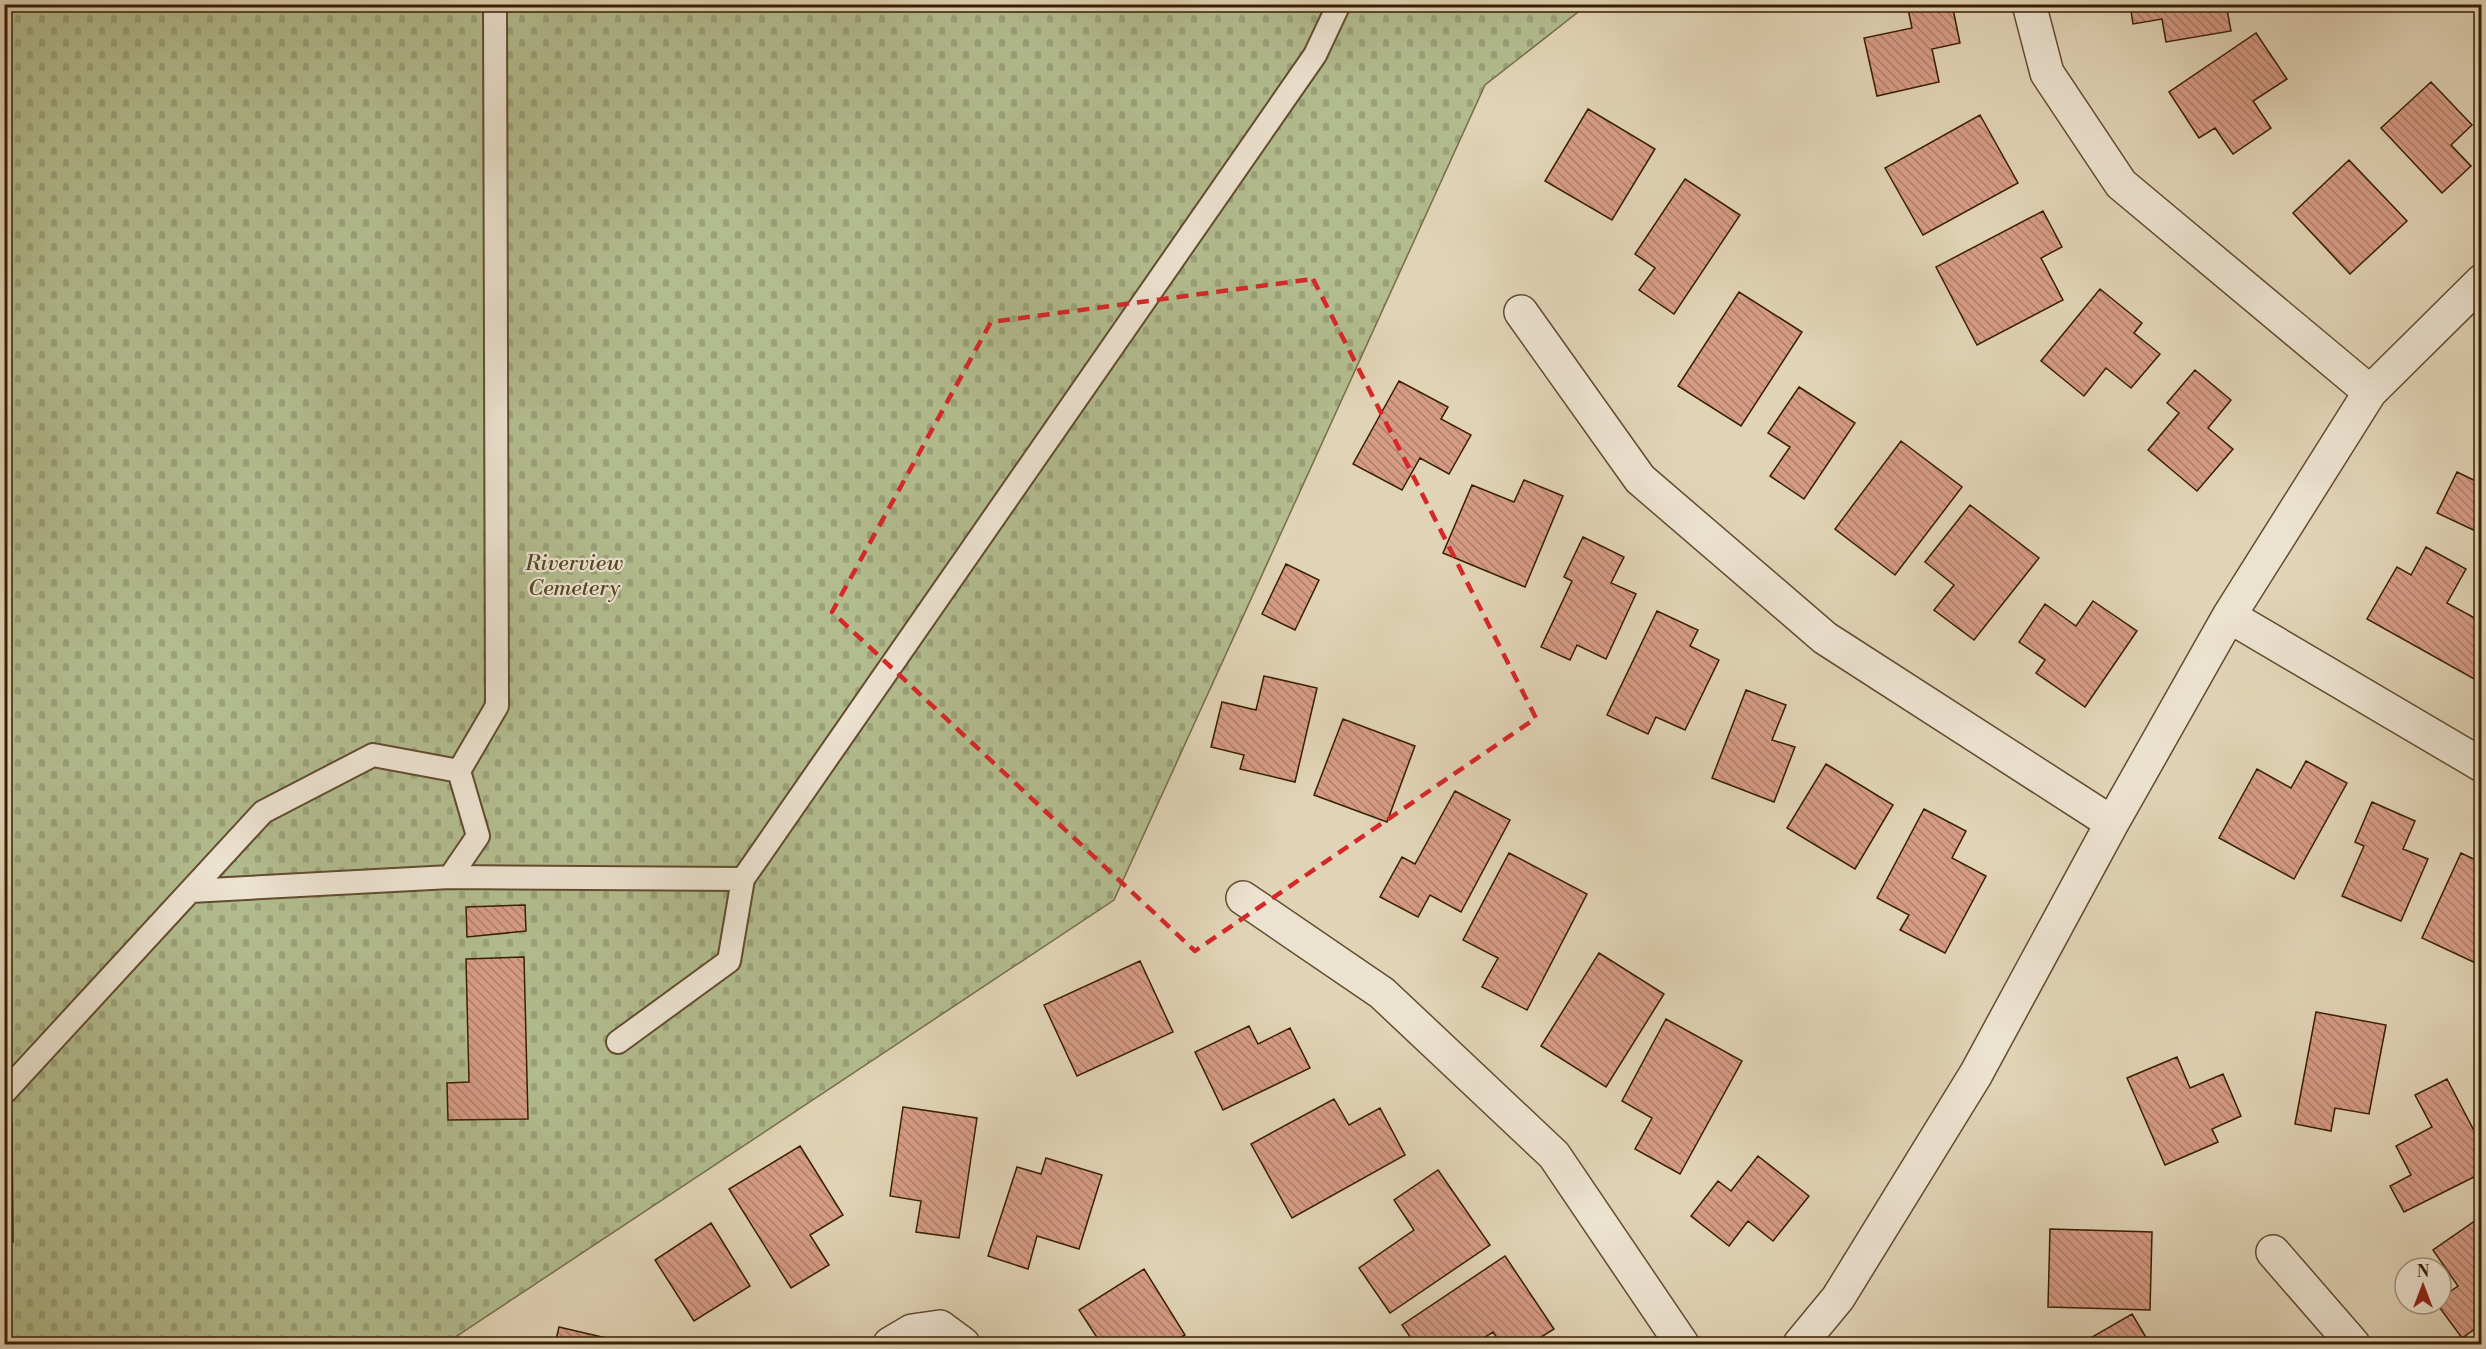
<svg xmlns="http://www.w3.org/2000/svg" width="2486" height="1349" font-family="'Libre Bodoni',serif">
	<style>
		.cemetery { fill: url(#cemetery-stones); stroke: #756e47; stroke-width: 1.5 }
		.building { fill: url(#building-back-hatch); stroke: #381f00; stroke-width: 1.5 }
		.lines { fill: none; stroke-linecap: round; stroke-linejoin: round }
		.lane-casing { stroke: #624c2e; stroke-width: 26 }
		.street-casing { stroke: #624c2e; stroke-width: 36 }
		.lane { stroke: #ece2d0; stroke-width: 22 }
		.street { stroke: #ece2d0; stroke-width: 33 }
		.marked { fill: none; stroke: #d62828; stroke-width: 4.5; stroke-dasharray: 12 8; stroke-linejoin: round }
		.labels { text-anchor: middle; stroke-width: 4.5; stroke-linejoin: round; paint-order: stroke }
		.park-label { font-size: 22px; font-style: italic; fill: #564624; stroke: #ece2d0 }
	</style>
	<defs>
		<pattern id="cemetery-stones" width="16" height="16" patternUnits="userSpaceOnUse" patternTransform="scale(1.5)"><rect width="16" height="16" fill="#b2bc8e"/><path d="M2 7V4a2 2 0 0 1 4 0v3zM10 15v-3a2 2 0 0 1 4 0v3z" fill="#9aa179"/></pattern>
		<pattern id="building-back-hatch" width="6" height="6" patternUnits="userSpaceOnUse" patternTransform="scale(1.5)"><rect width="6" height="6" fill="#d69b85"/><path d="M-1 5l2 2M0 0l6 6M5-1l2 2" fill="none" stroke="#af7e6a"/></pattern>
	</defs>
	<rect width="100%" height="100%" fill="#e1d3b6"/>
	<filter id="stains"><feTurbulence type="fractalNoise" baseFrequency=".00333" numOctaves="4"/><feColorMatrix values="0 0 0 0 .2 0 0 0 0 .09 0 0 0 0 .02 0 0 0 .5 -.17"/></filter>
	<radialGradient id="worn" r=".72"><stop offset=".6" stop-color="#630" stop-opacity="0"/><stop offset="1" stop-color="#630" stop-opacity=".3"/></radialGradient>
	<path class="cemetery" d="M5,5H1653L1582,9L1485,85L1114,900L451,1340L450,1344H5Z"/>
	<path class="building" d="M1927,4H1952L1960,43L1932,49L1939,82L1877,96L1864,38L1912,28L1908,9Z
		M2130,4H2226L2231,31L2166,42L2162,19L2133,24Z
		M2256,33L2287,79L2253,101L2271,128L2233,154L2215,128L2199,138L2169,92Z
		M2431,82L2472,125L2451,145L2471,166L2442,193L2381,128Z
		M1588,109L1655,149L1612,220L1545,181Z
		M1980,115L2018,183L1923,235L1885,168Z
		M2349,160L2407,221L2350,274L2293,213Z
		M1685,179L1740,215L1674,314L1639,290L1655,268L1635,254Z
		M2043,211L2062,247L2041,258L2063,300L1977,345L1936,267Z
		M2100,289L2142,323L2134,333L2160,354L2131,388L2106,368L2084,396L2041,361Z
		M1739,292L1802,332L1741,426L1678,386Z
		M2195,370L2231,400L2208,428L2233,449L2197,491L2148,450L2179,413L2167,403Z
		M1399,381L1448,407L1441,419L1471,435L1449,474L1420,458L1402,490L1353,464Z
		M1799,387L1855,423L1804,499L1770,476L1790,447L1768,433Z
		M1901,441L1962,487L1895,575L1835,529Z
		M2457,472L2482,484V534L2437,513Z
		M1524,480L1563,496L1525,587L1443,553L1472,485L1514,502Z
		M1970,505L2039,558L1974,640L1934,610L1954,585L1925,562Z
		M1583,537L1624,557L1611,583L1636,594L1606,659L1577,645L1570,660L1541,647L1572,581L1564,577Z
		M2426,547L2466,569L2447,603L2482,622V671L2476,680L2367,619L2397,567L2411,575Z
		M1286,564L1319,580L1295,630L1262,614Z
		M2093,601L2137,631L2085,707L2036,673L2045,660L2019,642L2045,604L2076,626Z
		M1657,611L1698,630L1690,646L1719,660L1685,730L1656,717L1648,734L1607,715Z
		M1264,676L1317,688L1295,782L1240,769L1244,755L1211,747L1222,702L1256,710Z
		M1746,690L1786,705L1772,740L1795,747L1774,802L1712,778Z
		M1343,719L1415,746L1387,822L1314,795Z
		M2306,761L2347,783L2294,879L2219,838L2257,769L2291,788Z
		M1826,764L1893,805L1855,869L1787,828Z
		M1455,791L1510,820L1461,912L1430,895L1418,917L1380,897L1402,857L1415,864Z
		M2372,802L2415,821L2403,849L2428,859L2401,921L2342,896L2364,846L2355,842Z
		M1924,809L1966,831L1952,858L1986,876L1945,953L1900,930L1909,915L1877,898Z
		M1509,853L1587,894L1527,1010L1482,987L1498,958L1463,940Z
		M2461,853L2482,863V966L2422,938Z
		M525,905L526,931L467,937L466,907Z
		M1599,953L1664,994L1606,1087L1541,1046Z
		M524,957L528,1119L448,1120L447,1083L469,1082L466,959Z
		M1140,961L1173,1032L1077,1076L1044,1005Z
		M2316,1012L2386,1025L2369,1114L2335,1108L2331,1131L2295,1124Z
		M1666,1019L1742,1061L1680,1174L1635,1149L1652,1118L1622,1101Z
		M1249,1026L1258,1044L1290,1028L1310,1068L1223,1110L1195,1052Z
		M2177,1057L2190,1088L2223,1074L2241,1116L2212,1129L2218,1142L2165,1165L2127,1078Z
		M2447,1079L2482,1146V1173L2404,1212L2390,1186L2411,1175L2396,1146L2432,1127L2415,1095Z
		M1334,1099L1349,1125L1380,1108L1405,1155L1292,1218L1251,1144Z
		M903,1107L977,1118L959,1238L916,1232L921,1201L890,1196Z
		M12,1124L13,1242H4V1131Z
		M800,1146L843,1215L810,1235L829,1265L791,1288L729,1189Z
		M1758,1156L1809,1196L1773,1241L1748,1221L1729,1246L1691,1216L1718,1181L1731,1191Z
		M1046,1158L1102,1175L1079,1249L1037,1236L1028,1269L988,1256L1017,1167L1041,1174Z
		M1438,1170L1490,1245L1390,1313L1359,1268L1414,1230L1394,1200Z
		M2482,1216V1324L2462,1338L2437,1304H2441V1298L2458,1286L2433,1250Z
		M711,1223L750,1286L694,1321L655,1260Z
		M2050,1229L2152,1232L2150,1310L2048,1307Z
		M1505,1256L1554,1329L1530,1344H1501L1493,1332L1474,1344H1415L1402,1325Z
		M1144,1269L1185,1335L1169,1344H1089L1098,1339L1079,1310Z
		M2132,1314L2150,1344H2089L2087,1340Z
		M559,1327L632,1344H555Z"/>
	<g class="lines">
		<defs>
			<path id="lane" d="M459,771L497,706L495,4
				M450,877L743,879L1315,55L1339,4
				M618,1042L729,961L743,879
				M4,1093L263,812L373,755L459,771L478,836L450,877L191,891"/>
			<path id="street" d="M2029,4L2047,73L2121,184L2370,392
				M1521,312L1640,479L1825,638L2112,823
				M2229,616L2482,765
				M1243,898L1382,993L1554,1155L1682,1344
				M2273,1252L2353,1344
				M890,1344L912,1331L940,1327L963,1344
				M1800,1344L1838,1298L1976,1074L2112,823L2229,616L2370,392L2482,281"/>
		</defs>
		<use href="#lane" class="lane-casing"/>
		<use href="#street" class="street-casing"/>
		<use href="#lane" class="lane"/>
		<use href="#street" class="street"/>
	</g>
	<path class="marked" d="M1313,279L1536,718L1195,951L832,612L991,322Z"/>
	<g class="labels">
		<g class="park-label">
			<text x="574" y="570">Riverview<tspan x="574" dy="25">Cemetery</tspan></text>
		</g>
	</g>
	<rect width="2486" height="1349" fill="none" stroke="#e1d3b6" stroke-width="24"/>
	<rect x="6" y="6" width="2474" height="1337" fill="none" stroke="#381f00" stroke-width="3"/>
	<rect x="12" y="12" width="2462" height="1325" fill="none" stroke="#381f00" stroke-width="1.5"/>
	<g transform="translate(2423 1286)"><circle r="28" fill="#ece2d0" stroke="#a4947d" stroke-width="1.5"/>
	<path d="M0-4.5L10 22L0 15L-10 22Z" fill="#8f2418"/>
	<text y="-9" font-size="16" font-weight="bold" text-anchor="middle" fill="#381f00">N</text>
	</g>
	<rect width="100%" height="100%" filter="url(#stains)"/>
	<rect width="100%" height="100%" fill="url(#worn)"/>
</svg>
